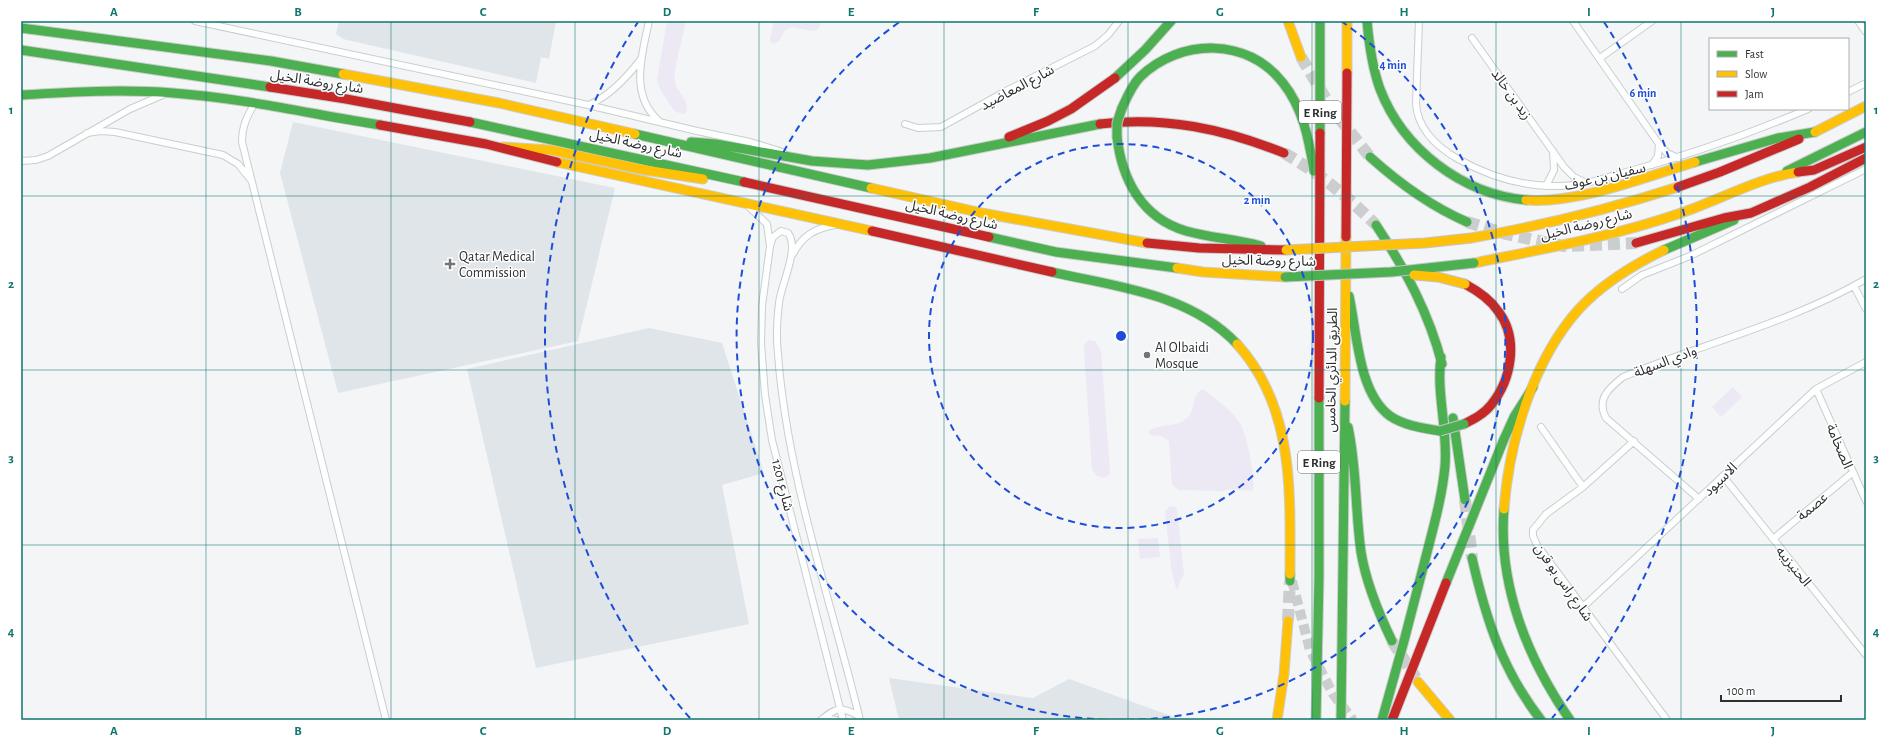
<svg xmlns="http://www.w3.org/2000/svg" width="1887" height="741" font-family="'Alegreya Sans','Noto Sans Arabic',sans-serif">
	<style>
		.built { fill: #e0e5ea }
		.green { fill: #ece8f4 }
		.lines { fill: none; stroke-linecap: round; stroke-linejoin: round }
		.primary-tunnel { stroke: #cccdcf; stroke-width: 10; stroke-dasharray: 10 5; stroke-linecap: butt }
		.highway-tunnel { stroke: #cccdcf; stroke-width: 12; stroke-dasharray: 12 6; stroke-linecap: butt }
		.street-casing { stroke: #cbcdce; stroke-width: 8 }
		.fast-casing { stroke: #cbcdce; stroke-width: 11 }
		.slow-casing { stroke: #cbcdce; stroke-width: 11 }
		.jam-casing { stroke: #cbcdce; stroke-width: 11 }
		.street { stroke: #fdfefe; stroke-width: 6 }
		.fast { stroke: #4caf50; stroke-width: 9 }
		.slow { stroke: #ffc107; stroke-width: 9 }
		.jam { stroke: #c62828; stroke-width: 9 }
		.fast-bridge-casing { stroke: #c2c4cb; stroke-width: 11; stroke-linecap: butt }
		.slow-bridge-casing { stroke: #c2c4cb; stroke-width: 11; stroke-linecap: butt }
		.fast-bridge { stroke: #4caf50; stroke-width: 9 }
		.slow-bridge { stroke: #ffc107; stroke-width: 9 }
		.grid { fill: none; stroke: #0f766e; stroke-width: 1; stroke-opacity: 0.55 }
		.ring { fill: none; stroke: #1d4ed8; stroke-width: 2; stroke-dasharray: 7 5 }
		.poi-dot { fill: #737476; stroke: #fff; stroke-width: 1.5 }
		.labels { text-anchor: middle; stroke-width: 3; stroke-linejoin: round; paint-order: stroke }
		.shield { fill: #fff; stroke: #6d6d6e; stroke-width: 1 }
		.shield-label { font-size: 13px; font-weight: bold; fill: #2e2f30 }
		.street-label { font-size: 14px; fill: #2e2f30; stroke: #fff }
		.poi-label { font-size: 14px; fill: #2e2f30; stroke: #fff; text-anchor: start }
		.centre { fill: #1d4ed8; stroke: #fff; stroke-width: 2 }
		.ring-label { font-size: 12px; text-anchor: middle; font-weight: bold; fill: #1d4ed8; stroke: #fff; stroke-width: 3; stroke-linejoin: round; paint-order: stroke }
		.neatline { fill: none; stroke: #0f766e; stroke-width: 1.5 }
		.grid-label { font-size: 13px; text-anchor: middle; font-weight: bold; fill: #0f766e }
	</style>
	<rect width="100%" height="100%" fill="#f3f5f7"/>
	<path class="built" d="M339,21H556L549,59L541,57L536,83L343,39L336,34Z
		M293,122L615,188L578,341L338,393L280,173Z
		M649,328L722,343L764,473L722,485L749,624L536,668L467,369Z
		M889,678L1033,698L1069,679L1177,718L1176,720H899Z"/>
	<path class="green" d="M667,21H686C684,33 672,73 675,83C677,92 692,103 685,114L676,112L673,109L660,89L657,80Z
		M774,21H821L819,28L814,31L791,27L785,30L779,41L773,44L770,40Z
		M1088,340L1095,341L1101,351L1110,472L1109,475L1104,478L1097,476L1092,469L1084,349V346Z
		M1733,387L1742,397L1721,417L1712,407Z
		M1202,389L1207,392C1218,401 1231,410 1239,422C1246,430 1257,482 1252,491L1232,489L1223,491L1184,490H1179L1172,485L1169,441L1161,436L1149,435V431C1160,423 1177,428 1187,418C1196,410 1191,397 1202,389Z
		M1174,506L1177,509L1184,575L1180,581L1177,591L1172,573L1165,512L1169,507Z
		M1158,538L1160,557L1140,559L1138,539Z"/>
	<g class="lines">
		<path class="primary-tunnel" d="M1292,581L1310,650L1333,694L1353,720"/>
		<path class="highway-tunnel" d="M1301,57L1332,109L1370,157
			M1284,153C1319,173 1348,197 1376,225
			M1467,222L1506,234L1563,246L1636,243
			M1465,500L1472,558
			M1288,621L1290,581
			M1392,641L1416,678"/>
		<defs>
			<path id="street" d="M195,21L588,105L697,131L750,142L783,152
				M649,21C642,55 629,95 659,121
				M1419,21L1416,104C1418,130 1437,147 1458,159C1490,177 1523,187 1559,186C1584,186 1607,177 1630,171C1692,154 1749,134 1808,109
				M1573,21L1659,144L1667,153L1678,158
				M1858,21L1866,32
				M1472,38L1564,167L1574,177L1586,183
				M1600,58L1652,21
				M1848,92L1866,83
				M255,103C247,116 242,126 242,142L386,720
				M589,105C609,96 628,76 641,59
				M905,124L918,128L941,127L1006,91L1095,46L1108,35L1119,21
				M87,133L101,131L115,132L223,155L238,164L251,180
				M21,161L36,160L48,156L130,109L165,94
				M1652,165L1658,156L1659,144
				M1546,186L1554,170L1553,151
				M746,204L767,224L770,246L762,306L761,343L765,395L772,440L843,720
				M770,246L773,237L781,231L788,233C800,249 781,284 779,303C777,320 776,337 778,354C787,477 831,600 860,720
				M793,254C802,236 815,228 836,225
				M1854,286L1866,309
				M1622,289L1642,275L1690,256L1866,169
				M1816,389L1866,501
				M1541,427L1583,487
				M1634,441L1583,487L1546,514L1533,530V536L1537,545L1667,720
				M1723,476L1866,655
				M1699,499L1606,418C1596,399 1609,388 1623,377C1704,343 1790,323 1866,279
				M1773,539L1852,473
				M1582,608L1816,389L1866,362
				M821,720C837,707 840,706 859,716
				M822,720L829,719L836,720"/>
			<path id="fast" d="M1367,21C1369,44 1372,67 1380,89C1403,149 1462,194 1526,200
				M21,28L271,61L343,74
				M21,50L270,87
				M1115,78L1145,50L1171,21
				M21,95C71,92 122,89 173,93C242,98 311,114 380,125
				M1122,108C1127,97 1132,85 1140,77C1180,38 1248,37 1283,83C1303,108 1309,140 1314,171
				M470,122L744,182
				M1320,133V21
				M635,134L871,188
				M1117,137C1122,180 1142,218 1186,231C1211,238 1236,239 1261,246
				M691,142L716,144L812,161L868,165L930,158L1100,124
				M1370,157C1400,184 1430,206 1467,222
				M1695,162L1778,138L1815,132
				M1787,171L1866,132
				M1376,225C1405,269 1429,313 1442,364
				M989,237L1056,252L1177,268
				M1664,250L1734,220
				M1052,272C1116,287 1189,293 1237,344
				M1349,296C1357,331 1358,393 1390,416C1405,426 1423,428 1440,431
				M1453,418L1465,500
				M1348,427C1357,468 1355,510 1361,552C1366,583 1378,612 1392,641
				M1504,509C1498,585 1527,658 1570,720
				M1472,558C1486,619 1502,670 1541,720
				M1290,574V581
				M1446,583L1504,439L1514,417L1533,387
				M1316,720L1319,577V398
				M1341,720L1345,401
				M1382,720C1397,668 1411,616 1424,564C1432,532 1442,499 1445,466C1448,429 1436,393 1441,357"/>
			<path id="slow" d="M1288,21L1301,57
				M1347,73V21
				M343,74L499,103L635,134
				M1815,132L1866,106
				M503,147L551,150L645,170L703,179
				M557,162L872,231
				M871,188L982,213L1147,243
				M1526,200C1578,204 1645,177 1695,162
				M1471,238C1541,226 1610,209 1678,187
				M1474,263C1543,249 1611,237 1678,214C1718,201 1757,178 1798,172
				M1177,268L1203,272L1285,277
				M1237,344C1295,408 1290,493 1290,574
				M1345,401L1346,237
				M1504,509C1509,442 1533,360 1579,309C1603,283 1633,265 1664,250
				M1418,682L1450,720
				M1277,720L1284,674L1288,621"/>
			<path id="jam" d="M270,87L346,99L470,122
				M1100,124C1164,116 1224,129 1284,153
				M380,125L486,144L557,162
				M1009,137L1048,121L1071,109L1115,78
				M1798,172L1814,170L1866,147
				M744,182L989,237
				M1678,187L1720,172L1799,139
				M1751,213L1810,187L1866,158
				M872,231L1052,272
				M1346,237L1347,73
				M1147,243L1199,248L1286,250
				M1636,243L1724,218L1751,213
				M1319,398L1320,133
				M1464,424C1474,419 1484,414 1491,405C1512,379 1519,338 1498,311C1490,299 1478,291 1465,284
				M1392,720L1446,583"/>
		</defs>
		<use href="#street" class="street-casing"/>
		<use href="#fast" class="fast-casing"/>
		<use href="#slow" class="slow-casing"/>
		<use href="#jam" class="jam-casing"/>
		<use href="#street" class="street"/>
		<use href="#fast" class="fast"/>
		<use href="#slow" class="slow"/>
		<use href="#jam" class="jam"/>
		<defs>
			<path id="fast-bridge" d="M1117,137V123L1122,108
				M1285,277L1391,272L1474,263
				M1440,431L1464,424"/>
			<path id="slow-bridge" d="M1286,250L1425,243L1471,238
				M1414,275L1438,277L1465,284"/>
		</defs>
		<use href="#fast-bridge" class="fast-bridge-casing"/>
		<use href="#slow-bridge" class="slow-bridge-casing"/>
		<use href="#fast-bridge" class="fast-bridge"/>
		<use href="#slow-bridge" class="slow-bridge"/>
	</g>
	<path class="grid" d="M206,21V720M391,21V720M575,21V720M759,21V720M944,21V720M1128,21V720M1312,21V720M1496,21V720M1681,21V720M21,196H1866M21,370H1866M21,545H1866"/>
	<g class="ring">
		<circle cx="1121" cy="336" r="192"/>
		<path d="M1118 720A384 384 0 0 1 901 21M1341 21A384 384 0 0 1 1124 720"/>
		<path d="M690 718A576 576 0 0 1 638 22M1604 22A576 576 0 0 1 1552 718"/>
	</g>
	<g class="poi-dot">
		<path d="M448 258h4v4h4v4h-4v4h-4v-4h-4v-4h4z"/>
		<circle cx="1147" cy="355" r="4"/>
	</g>
	<g class="labels">
		<g class="shield">
			<rect x="1299" y="101" width="42" height="22" rx="3"/>
			<rect x="1298" y="451" width="42" height="22" rx="3"/>
		</g>
		<g class="shield-label">
			<text x="1320" y="117">E Ring</text>
			<text x="1319" y="467">E Ring</text>
		</g>
		<g class="street-label">
			<text transform="translate(317 81) rotate(9)" y="5">شارع روضة الخيل</text>
			<text transform="translate(1017 87) rotate(-28)" y="5">شارع المعاضيد</text>
			<text transform="translate(1512 94) rotate(54)" y="5">زيد بن خالد</text>
			<text transform="translate(636 143) rotate(12)" y="5">شارع روضة الخيل</text>
			<text transform="translate(1605 176) rotate(-13)" y="5">سفيان بن عوف</text>
			<text transform="translate(952 214) rotate(13)" y="5">شارع روضة الخيل</text>
			<text transform="translate(1586 224) rotate(-14)" y="5">شارع روضة الخيل</text>
			<text transform="translate(1269 260) rotate(1)" y="5">شارع روضة الخيل</text>
			<text transform="translate(1665 361) rotate(-21)" y="5">وادي السهلة</text>
			<text transform="translate(1331 370) rotate(-89)" y="5">الطريق الدائري الخامس</text>
			<text transform="translate(1840 446) rotate(67)" y="5">الصخامة</text>
			<text transform="translate(1720 479) rotate(-44)" y="5">الاسيود</text>
			<text transform="translate(783 485) rotate(76)" y="5">شارع 1201</text>
			<text transform="translate(1812 506) rotate(-40)" y="5">عصمة</text>
			<text transform="translate(1794 566) rotate(51)" y="5">الحنيزيبه</text>
			<text transform="translate(1564 582) rotate(55)" y="5">شارع راس بو قرن</text>
		</g>
		<g class="poi-label">
			<text x="459" y="261">Qatar Medical<tspan x="459" dy="16">Commission</tspan></text>
			<text x="1155" y="352">Al Olbaidi<tspan x="1155" dy="16">Mosque</tspan></text>
		</g>
	</g>
	<circle cx="1121" cy="336" r="6" class="centre"/>
	<g class="ring-label">
		<text x="1393" y="69">4 min</text>
		<text x="1643" y="97">6 min</text>
		<text x="1257" y="204">2 min</text>
	</g>
	<rect width="1887" height="741" fill="none" stroke="#ffffff" stroke-width="44"/>
	<rect x="1709" y="38" width="140" height="72" fill="#ffffff" stroke="#abacac"/>
	<rect x="1717" y="51" width="20" height="6" fill="#4caf50" stroke="#abacac"/>
	<text x="1745" y="58" font-size="12" fill="#2e2f30">Fast</text>
	<rect x="1717" y="71" width="20" height="6" fill="#ffc107" stroke="#abacac"/>
	<text x="1745" y="78" font-size="12" fill="#2e2f30">Slow</text>
	<rect x="1717" y="91" width="20" height="6" fill="#c62828" stroke="#abacac"/>
	<text x="1745" y="98" font-size="12" fill="#2e2f30">Jam</text>
	<path d="M1721 695v6h120v-6" fill="none" stroke="#2e2f30" stroke-width="2"/>
	<text x="1727" y="695" font-size="12" fill="#2e2f30" stroke="#ffffff" stroke-width="3" paint-order="stroke">100 m</text>
	<rect x="22" y="22" width="1843" height="697" class="neatline"/>
	<g class="grid-label">
		<text x="114" y="16">A</text>
		<text x="298" y="16">B</text>
		<text x="483" y="16">C</text>
		<text x="667" y="16">D</text>
		<text x="851" y="16">E</text>
		<text x="1036" y="16">F</text>
		<text x="1220" y="16">G</text>
		<text x="1404" y="16">H</text>
		<text x="1589" y="16">I</text>
		<text x="1773" y="16">J</text>
		<text x="11" y="114">1</text>
		<text x="1876" y="114">1</text>
		<text x="11" y="288">2</text>
		<text x="1876" y="288">2</text>
		<text x="11" y="462">3</text>
		<text x="1876" y="462">3</text>
		<text x="11" y="636">4</text>
		<text x="1876" y="636">4</text>
		<text x="114" y="735">A</text>
		<text x="298" y="735">B</text>
		<text x="483" y="735">C</text>
		<text x="667" y="735">D</text>
		<text x="851" y="735">E</text>
		<text x="1036" y="735">F</text>
		<text x="1220" y="735">G</text>
		<text x="1404" y="735">H</text>
		<text x="1589" y="735">I</text>
		<text x="1773" y="735">J</text>
	</g>
</svg>
